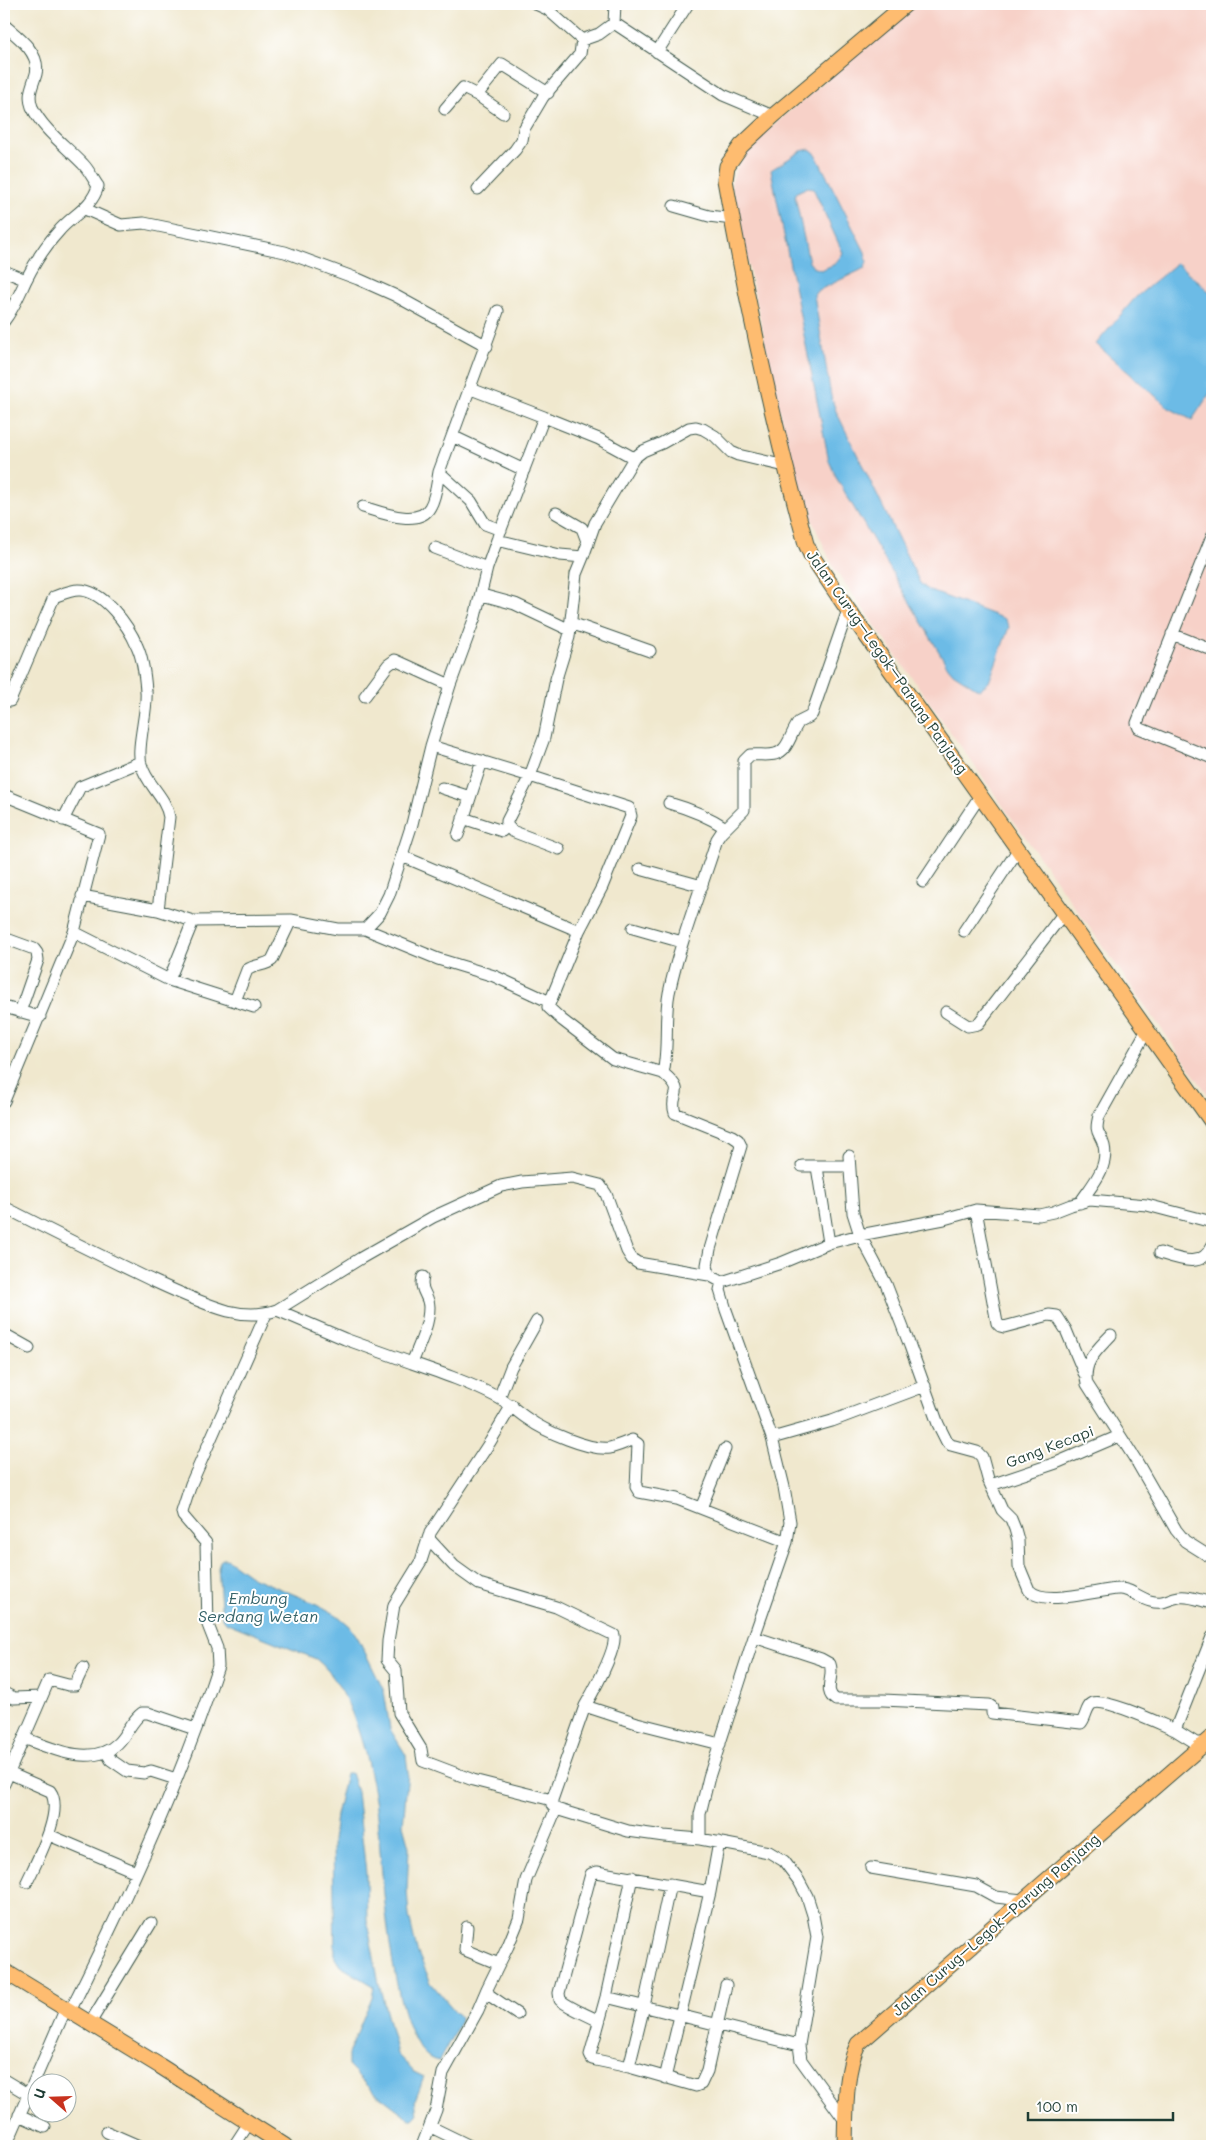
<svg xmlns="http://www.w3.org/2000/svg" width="1216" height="2150" font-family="Mali,sans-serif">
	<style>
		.built { fill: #f7d1c8 }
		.water { fill: #6cbbe6; stroke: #467c8d; fill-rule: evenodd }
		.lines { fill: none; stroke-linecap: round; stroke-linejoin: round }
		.minor-casing { stroke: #3e574b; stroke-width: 13 }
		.major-casing { stroke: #3e574b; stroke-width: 17 }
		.minor { stroke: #fff; stroke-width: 11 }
		.major { stroke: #febc70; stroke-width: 15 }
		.labels { text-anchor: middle; stroke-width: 4; stroke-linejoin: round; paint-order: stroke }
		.street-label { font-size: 15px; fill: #1f3d34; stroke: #fff }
		.water-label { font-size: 16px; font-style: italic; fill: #366369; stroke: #fff }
	</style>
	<rect width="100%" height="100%" fill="#fff"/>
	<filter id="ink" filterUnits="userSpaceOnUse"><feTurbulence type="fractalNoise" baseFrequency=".02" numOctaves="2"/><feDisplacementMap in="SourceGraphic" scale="10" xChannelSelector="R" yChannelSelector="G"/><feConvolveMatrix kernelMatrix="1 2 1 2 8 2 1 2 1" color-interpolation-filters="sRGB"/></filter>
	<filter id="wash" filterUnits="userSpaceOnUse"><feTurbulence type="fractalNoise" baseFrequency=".0096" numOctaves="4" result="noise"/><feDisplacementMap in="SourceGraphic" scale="20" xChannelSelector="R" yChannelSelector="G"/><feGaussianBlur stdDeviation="1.12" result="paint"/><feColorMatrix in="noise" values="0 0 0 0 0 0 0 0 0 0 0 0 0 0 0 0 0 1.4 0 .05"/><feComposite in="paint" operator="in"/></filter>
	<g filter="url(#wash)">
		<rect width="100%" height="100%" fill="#f0e8ce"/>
		<path class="built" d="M915,4H1212V1100L834,568L796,486L731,184L743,151Z"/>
		<path class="water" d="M810,149L815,153L865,252L867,261L865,268L817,291L814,295L831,396L836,411L920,583L928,590L1005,619L1009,627L989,682L979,690L953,673L948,667L837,479L829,461L771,170L801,151ZM808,187L813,188L843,253L835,264L821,270L813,267L809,262L795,196L797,192Z
			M1177,263L1212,294V390L1192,420L1169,408L1096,344L1135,298Z
			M223,1559H227L252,1577L317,1604L337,1615L350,1626L358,1638L384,1691L390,1729L406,1755L408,1772L403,1825L409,1847L407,1890L409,1916L417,1951L431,1983L460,2017L459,2024L439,2061C387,2057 382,1843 375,1800C368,1758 351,1686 316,1659L225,1622L222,1618L218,1567L220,1561Z
			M346,1773H351L357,1792L366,1873L367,1921L379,1984L397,2054L414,2072L424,2077L415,2100L417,2115L413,2119H410L373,2091L348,2066V2054L372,1997L374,1986L340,1966L335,1958L333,1841L336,1815Z"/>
	</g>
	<g filter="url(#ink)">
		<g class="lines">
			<defs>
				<path id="minor" d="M536,4L547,9L582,40L599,34L614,23L723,95L773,116
					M614,23L615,4
					M4,25C17,36 41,53 36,74C33,85 27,94 32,107C43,130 66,146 83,164C89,170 93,179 98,186C92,208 72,215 58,232C46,245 34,264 26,280C19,295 14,308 4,321
					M657,52L688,4
					M477,95L503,113
					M445,109L463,88L477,95L502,64L548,93
					M478,189L515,150L522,140L524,129L543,97L580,54L582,40
					M674,206L709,216L732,219
					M85,209L121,225L144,223L285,252L358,279L394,295L487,346
					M4,271L26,280
					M498,311L439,472L471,501L485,524L501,530
					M471,389L544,417
					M452,436L524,470
					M363,507C380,512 419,528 430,507C436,497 437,483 439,472
					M556,513L582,528L588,544
					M1212,536L1137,723L1139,728L1212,758
					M498,537L544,417L599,439L634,458
					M435,548L487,568
					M583,557L576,574L569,637L556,679L544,738L530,776L629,808L631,816L602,887L579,931L548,1007L562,1020L613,1059L663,1073
					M482,595L515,604L570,630
					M571,623L650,651
					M1172,634L1212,650
					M365,696L388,665L395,660L450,685
					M10,701L54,597C62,594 70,590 79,590C104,590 129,627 137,646C143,659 145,677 146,691C148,711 136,747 141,764C146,784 166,797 169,817L158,910
					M431,746L530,776L507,821V825L512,831L559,849
					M442,788L470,797
					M4,795L99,834L74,932L4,1101
					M669,803C690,809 708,816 726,828
					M463,818L502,831L507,825
					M63,820L80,787L140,762
					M458,835L482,761
					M402,856L579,931
					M640,869L702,886
					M923,882L980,796
					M82,896L158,910L193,921L291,920L338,929H365L380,913L389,895L412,824L431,746L450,685L475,617L487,568L497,540L560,555L583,557L595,523L634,458L643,451L662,443L689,428L696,427L703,429L715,436L731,452L738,455L785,466
					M633,928L682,942
					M365,929L438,959L494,976L550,1002
					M964,931L1018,850
					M74,932L169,980L235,1001L247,970C255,964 265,966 272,960L291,920
					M4,938L34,949L37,953L38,960L20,1012
					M169,980L193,921
					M235,1001L254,1007
					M4,1007L40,1017
					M946,1012L968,1026L978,1024L1063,914
					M849,1156L853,1213L860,1235L886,1284L910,1346L938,1424L947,1442L951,1445L977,1452L982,1457L988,1479L1002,1510L1011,1519L1015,1529L1018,1540L1019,1566L1029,1590C1044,1607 1097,1590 1118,1589C1130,1588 1139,1598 1150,1601C1164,1605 1166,1599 1179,1597C1189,1595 1202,1601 1212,1603
					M802,1166H849
					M817,1167L829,1243
					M1080,1203C1091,1186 1109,1168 1104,1146C1100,1131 1094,1135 1099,1116L1147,1030
					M4,1207C51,1231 99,1255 147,1278C173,1290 200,1303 228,1311C244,1315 262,1315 277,1310L361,1258L433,1217L501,1186L522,1182L572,1178L600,1185L606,1194L627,1251L632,1259L638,1263L709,1275L722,1282L781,1263L829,1243L860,1235L944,1219L976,1210L1039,1215L1053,1212L1071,1205L1090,1200L1147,1205L1212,1222
					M976,1210L997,1323L1000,1326L1004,1327L1049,1315L1057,1316L1066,1330L1084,1373
					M1160,1253C1179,1259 1202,1269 1212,1246
					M709,1275L707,1265L710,1249L741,1146L738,1140L732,1136L675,1113C668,1092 689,1095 663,1073C669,1047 664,1019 669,993C680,941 701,890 717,839L721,833L744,810V761L750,755C758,754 768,756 775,754C789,751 791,731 799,722L809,717L812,714L848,610
					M423,1277C419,1292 429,1294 429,1307C429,1326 419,1345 412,1363C441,1373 470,1383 497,1397C509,1403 517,1412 528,1419C544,1431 590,1451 610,1448C617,1446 625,1443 632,1440L638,1444L636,1487L639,1492L677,1499L787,1542
					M277,1310L345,1339L412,1363
					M4,1334L29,1348
					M1111,1335C1097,1350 1082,1362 1087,1384L1137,1462L1176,1530L1185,1541L1212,1558
					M499,1398L511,1367L537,1321
					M512,1405L490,1442L430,1533L429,1539L454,1566L479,1584L556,1607L614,1635C617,1650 593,1692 585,1706L637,1723L720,1744
					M772,1438L832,1421L925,1386
					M991,1485L1056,1463L1119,1436
					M701,1508L725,1449
					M429,1536L421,1561L394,1605L388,1641L387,1660L396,1671L399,1713L421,1749L423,1761L473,1780L552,1800
					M754,1637L821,1659L830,1664C835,1677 822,1691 836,1700H883L989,1705L992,1707V1713L1081,1723C1086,1718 1086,1706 1093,1703C1106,1698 1161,1724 1175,1730
					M4,1693L14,1698L41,1697
					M585,1706L552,1800V1805L556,1809L628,1831L664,1836L700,1839L769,1852L784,1861L799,1881L807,1896L813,1915L817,1937L799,2045L801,2060L846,2122
					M24,1738C52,1749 93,1768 118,1743C127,1734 132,1720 142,1713H148L195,1729
					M1205,1743H1196L1175,1730L1212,1637
					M106,1751L111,1760L127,1771L144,1773L151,1771L176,1779
					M9,1773L50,1791C65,1811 36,1862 27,1882
					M4,1784L49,1680L68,1685H75L83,1668
					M49,1835L136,1872
					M700,1839V1814L709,1777L754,1637L787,1542L790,1522L784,1487L772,1438L726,1310L720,1290L722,1282
					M871,1868L976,1886L996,1897L1022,1900
					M670,1884L644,2006L629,2067L696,2086L701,2084L707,2071L726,1985
					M467,1927L465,1950L499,1964
					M606,1997L799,2045
					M70,2011C125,1902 180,1783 218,1666L217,1648L208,1625L206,1543L183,1516L182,1512L191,1484L266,1314
					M517,2014L489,1995L487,1989L508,1946L519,1919L526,1880L556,1809
					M599,2021C586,2014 571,2009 560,2000L559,1993L591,1874L597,1872L710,1892
					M90,2023L151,1923
					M629,2067L596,2060L592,2059L590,2055L606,1997L632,1877
					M665,2078L710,1892L719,1842
					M4,2080L29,2095
					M19,2115L45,2127
					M431,2127L470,2146
					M107,2132L139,2146
					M6,2146L66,2008
					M234,2146L249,2123
					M422,2146L436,2110L443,2073L478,2010L487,1989"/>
				<path id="major" d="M906,4L773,116L741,146L727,166L725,180C747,303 773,424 806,544L811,555L848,610L1212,1122
					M4,1971L160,2066L285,2146
					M845,2146C846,2115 844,2072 858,2044L1212,1737"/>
			</defs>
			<use href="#minor" class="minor-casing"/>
			<use href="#major" class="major-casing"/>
			<use href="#minor" class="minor"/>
			<use href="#major" class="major"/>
		</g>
	</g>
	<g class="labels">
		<g class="street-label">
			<text transform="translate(887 662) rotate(55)" y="5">Jalan Curug–Legok–Parung Panjang</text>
			<text transform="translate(1050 1447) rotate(-21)" y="5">Gang Kecapi</text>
			<text transform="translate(996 1925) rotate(-41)" y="5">Jalan Curug–Legok–Parung Panjang</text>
		</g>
		<g class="water-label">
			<text x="258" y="1604">Embung<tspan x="258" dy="18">Serdang Wetan</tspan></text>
		</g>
	</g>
	<rect width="1216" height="2150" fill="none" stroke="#fff" stroke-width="20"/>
	<g transform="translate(52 2098) rotate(290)"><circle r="24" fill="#ffffff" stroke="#a5b1ae"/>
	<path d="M0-4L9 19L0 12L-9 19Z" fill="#c8321e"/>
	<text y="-8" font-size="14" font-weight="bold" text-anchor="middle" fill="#1f3d34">U</text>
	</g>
	<path d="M1028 2112v8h145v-8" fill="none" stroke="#1f3d34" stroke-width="2.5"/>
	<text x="1036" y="2112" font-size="15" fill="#1f3d34" stroke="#ffffff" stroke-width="4" paint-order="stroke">100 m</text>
</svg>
